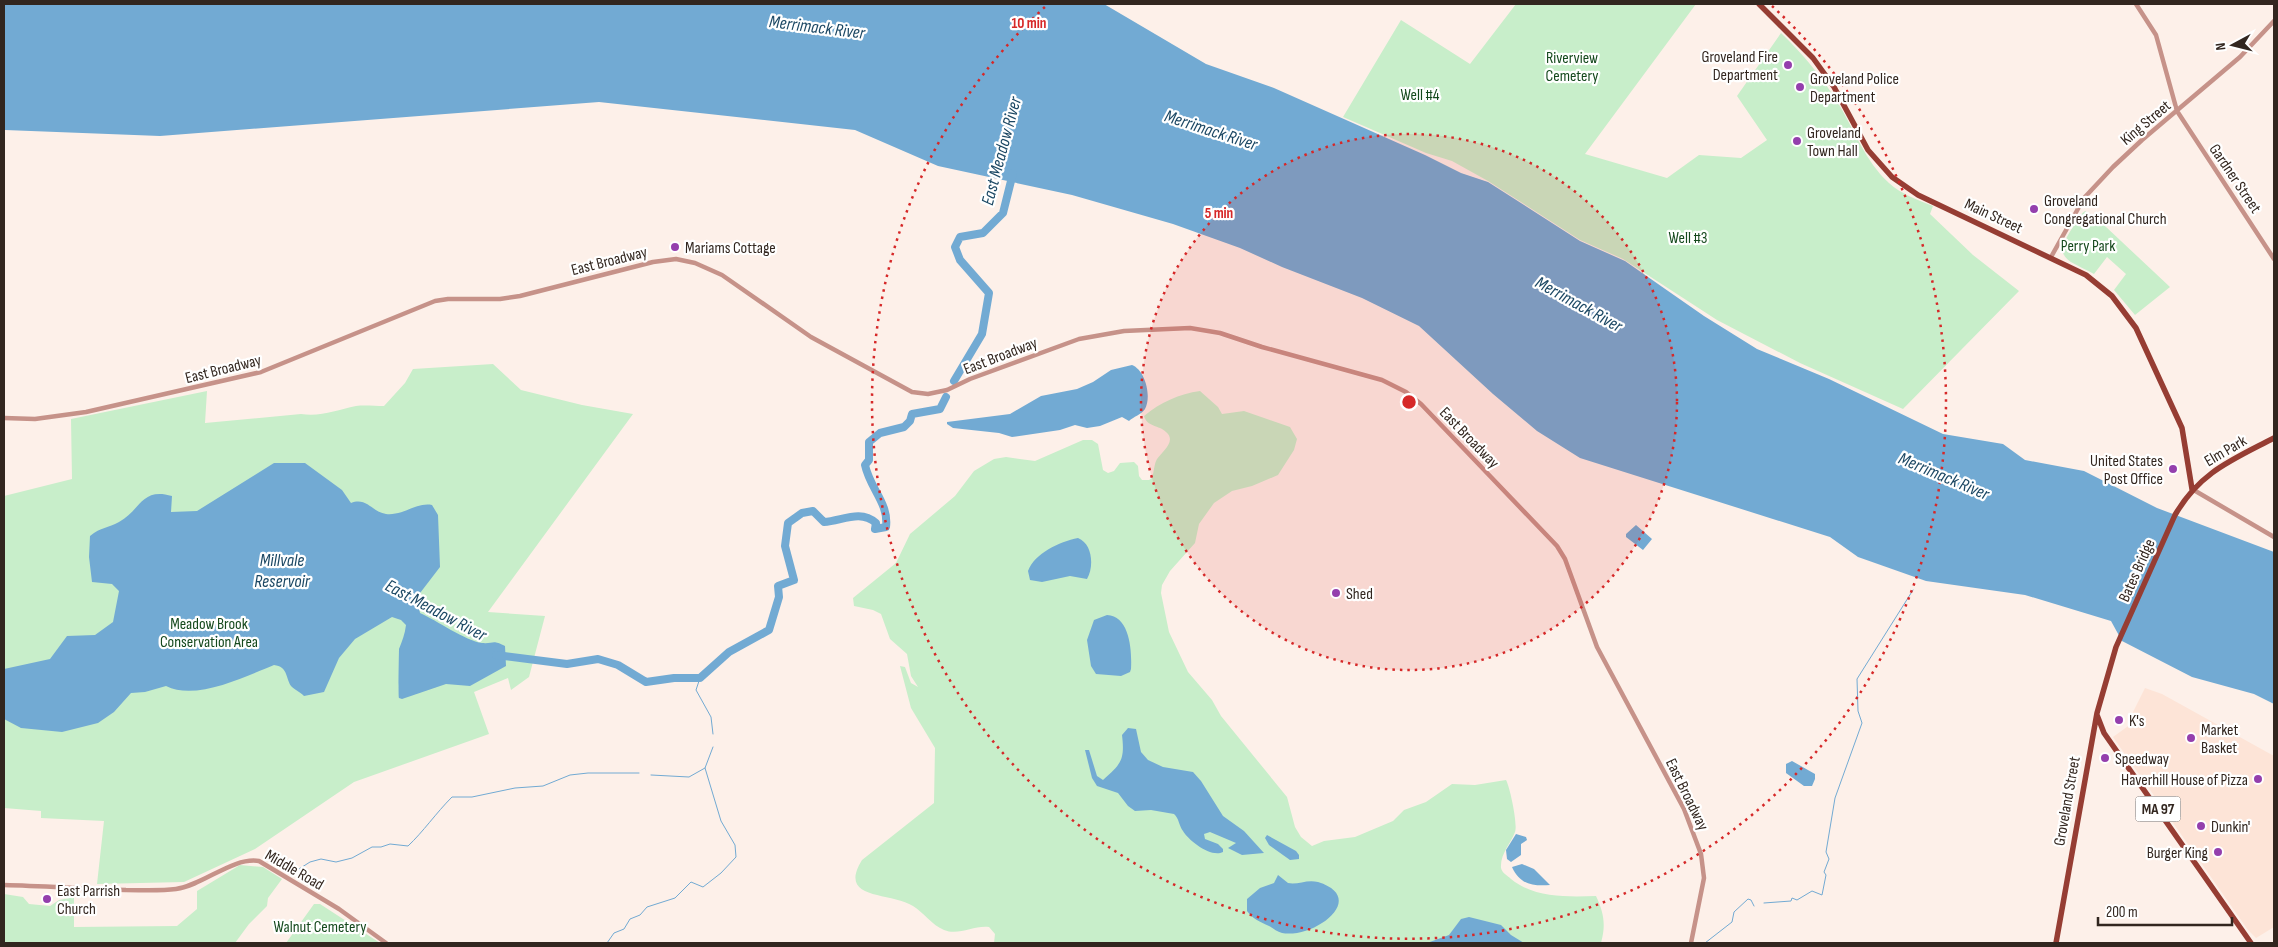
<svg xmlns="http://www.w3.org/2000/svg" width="2278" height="947" font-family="'Sofia Sans Condensed',sans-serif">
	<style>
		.built { fill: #fde4d7 }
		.green { fill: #c8eeca }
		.water { fill: #72aad3 }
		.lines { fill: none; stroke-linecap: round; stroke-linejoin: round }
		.stream { stroke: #72aad3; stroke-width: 1 }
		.river { stroke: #72aad3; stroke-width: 8 }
		.minor { stroke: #c69289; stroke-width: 4.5 }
		.major { stroke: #963d33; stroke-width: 5.5 }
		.ring { fill: none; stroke: #d62828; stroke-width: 2.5; stroke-dasharray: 2.5 5 }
		.poi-dot { fill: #943fad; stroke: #fff; stroke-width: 2 }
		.labels { text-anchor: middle; stroke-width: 4.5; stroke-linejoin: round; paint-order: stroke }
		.shield { fill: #fff; stroke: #706762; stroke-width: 1 }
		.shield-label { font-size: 15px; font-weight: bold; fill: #32261f }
		.poi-label { font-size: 16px; fill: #32261f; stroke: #fff; text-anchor: start }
		.park-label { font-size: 16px; fill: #15491d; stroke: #fff }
		.street-label { font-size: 16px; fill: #32261f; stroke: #fff }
		.water-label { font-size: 18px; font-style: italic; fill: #1c4864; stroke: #fff }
		.centre { fill: #d62828; stroke: #fff; stroke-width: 2.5 }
		.ring-label { font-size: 15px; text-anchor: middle; font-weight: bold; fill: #d62828; stroke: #fff; stroke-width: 4.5; stroke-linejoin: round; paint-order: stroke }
	</style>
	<rect width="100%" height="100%" fill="#fdf0e9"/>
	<path class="built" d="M2145,688L2162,694L2274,756V927L2256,938L2248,930L2113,737L2138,719L2133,712Z"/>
	<path class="green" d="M1516,4H1696L1585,154L1667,178L1699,155L1741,158L1767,140L1737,96L1781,33C1803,54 1822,77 1838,103C1855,131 1865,161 1889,183C1901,194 1918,200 1933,206L1930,214L1973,255L2019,291L1903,409L1800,363L1717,320L1623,259L1580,240L1488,181L1452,161L1426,153L1343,117L1401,20L1470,64Z
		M2085,211L2105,226L2170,287L2135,315L2114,290L2126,274L2107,257L2094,274C2069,260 2052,260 2071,230C2075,224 2079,215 2085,211Z
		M493,364L521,390L582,405L633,414L488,612L545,616L529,677L511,690L508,678L474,692L489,734L354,782L255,849L184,882L97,884L104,821L41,818V811L4,808V496L72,479L71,419L207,391L205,423L301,414C321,417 337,410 356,406C364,405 375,406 384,406L405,383L413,369Z
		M1200,391L1218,407L1222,414L1244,411L1290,427L1297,439L1294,450L1278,475L1252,486L1232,491L1214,503L1199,524L1195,543L1170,571L1162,585L1161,593L1169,632L1188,672L1212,700L1221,716L1287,797L1295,827L1301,837L1312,846L1324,841L1355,837L1393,821L1404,810L1426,802L1452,784L1475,785L1506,780C1510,787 1518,825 1515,832C1511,843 1500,854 1501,868C1502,873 1508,876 1511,879C1534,898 1568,897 1596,896C1604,913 1606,925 1601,943H994L995,934L989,927C974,925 959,936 944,930C932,925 924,913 913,906C890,891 837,901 862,860L934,803L935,748L911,708L900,666L905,667L911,683L918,687L911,676L907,654L890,639L881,614L873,610L854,606L853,598L896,563L910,534L955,496L974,471L994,459L1006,457L1035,461L1083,440H1092L1098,444L1103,470L1108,473L1114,471L1120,463L1134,462L1138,466L1139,476L1142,480H1149L1152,478C1154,472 1154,464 1157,459C1162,452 1177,441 1166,432C1159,425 1147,427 1144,416C1161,402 1179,394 1200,391Z
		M240,865L263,867L282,879L268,898L267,906L249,924L235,943H4V894L23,897L29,904L50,906L59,900L74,897V927L177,926L197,909V891Z
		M314,904H320L380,943H286Z"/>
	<path class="water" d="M4,4H1104L1206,64L1274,88L1425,155L1461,173L1488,182L1580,241L1625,261L1704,316L1757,349L1829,379L1943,434L2003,444L2025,460L2084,471L2157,508L2274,552V704L2254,694L2192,677L2122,641L2111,621L2025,595L1926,581L1858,557L1830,537L1580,458L1537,431L1493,394L1419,326L1362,298L1282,267L1240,248L1173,224L1072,195L938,166L855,130L599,102L160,136L5,130Z
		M1132,365C1145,370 1152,396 1145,409C1142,414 1133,417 1129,421L1122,417L1100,426L1087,428L1075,425L1060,430L1012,437L999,433L953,428L947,424V422L1010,414L1041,396L1077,389L1093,382L1111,370Z
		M274,463H305L342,490L351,503C367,497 372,512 386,514C403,516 416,502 432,505L438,515L440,567L417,597L420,613C436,620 466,641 482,643C494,644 492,639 505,646L506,666L470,686L446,684L402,699L399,698C398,696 399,653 399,649C402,641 405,634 406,625L401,620L392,617L355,639L339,658L324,692L304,696C301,693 294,689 291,686C285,676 288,667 274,665C244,677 196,701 166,686L145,692L131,693L114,712L98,723L62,732L21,728L4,719V669L50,659L67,636L95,635L113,622L119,591L112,584L92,582L89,557L90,536C101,527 108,528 119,522C141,510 141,487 172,496L171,512L197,511Z
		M1636,525L1652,539L1643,550L1626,537V534Z
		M1078,538C1093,544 1094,567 1087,579L1070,576L1042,582L1030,580L1028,571C1035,553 1059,542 1078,538Z
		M1107,615C1130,616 1132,651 1131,669L1130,672L1121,676L1096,674L1091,666L1087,640L1094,620Z
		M1128,728L1136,729L1141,752L1148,760L1163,767L1193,772L1201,781L1223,816L1244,831L1264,853L1242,855L1228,848L1236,843L1210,832L1204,834L1205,839L1218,844L1223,849V852C1211,858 1189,841 1183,831C1179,826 1179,818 1174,814L1151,810L1135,811L1128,806L1118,793L1097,786L1092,778L1085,750H1089L1097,776L1103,780C1121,764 1125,760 1122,735Z
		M1792,761L1815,774V779L1812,786H1804L1786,773V764Z
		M1516,834L1526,837L1527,840L1521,844V855L1511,862L1507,859L1506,850Z
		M1267,835L1296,851L1299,855V859L1290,860L1269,845L1265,838Z
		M1522,864L1534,869L1550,885C1533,886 1520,885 1512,867Z
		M1278,875L1288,883C1298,885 1307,879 1318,882C1369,898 1314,939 1282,933C1277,932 1273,928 1269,926C1260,922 1253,919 1247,911V899L1260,888L1274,883Z
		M1469,917L1501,925L1511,935L1524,943H1427L1449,935L1461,919Z"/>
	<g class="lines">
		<path class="stream" d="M700,678L696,690L711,717L713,734
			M651,775L689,777L705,768
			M279,866L299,869L310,862L321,859L336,862L352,858L372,847H381L390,844L408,846C423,832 436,813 452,797H472L515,788L543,786L570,775L588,773H639
			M1764,903L1791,901L1792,898L1797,900L1812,891L1822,895L1826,875L1824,872L1829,859L1826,852L1835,798L1862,723L1858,711L1857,679L1913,590
			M607,943L614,933L624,929L630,919L640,915L647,907L675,898L691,882L703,887L721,873L736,857L735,845L721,821L705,768L713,747
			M1705,943L1732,922L1734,912L1748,899L1751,900L1754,906"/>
		<path class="river" d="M954,381L982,334L989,293L960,260L955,247L960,237L983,233L1003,213L1013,173
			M496,655L567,664L598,659L618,665L646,682L674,678H700L729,652L769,630L779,597L778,586L794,580L785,546L788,523L802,513L813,511L824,522C842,521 860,509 876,523L875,529L886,527C889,503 870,489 865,465L869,460V442L880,433L904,427L910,421L912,414L940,409L946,397"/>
		<path class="minor" d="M2136,4L2156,35L2177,111L2274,259
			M2051,257L2084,198L2113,167L2142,140L2240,57L2274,21
			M4,418L35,419L86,412L261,372L435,301L448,299H500L520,296L653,262L676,259L695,263L722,275L811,337L912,392L928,394L947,390L970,379L1079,339L1124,331L1190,328L1220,333L1262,347L1382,380L1406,392L1421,404L1557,546L1565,559L1597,647L1684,809L1701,854L1704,878L1691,943
			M2192,489L2274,537
			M4,885C45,886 85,889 126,890C143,890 160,891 176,889C204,885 232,857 259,861L339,909L386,943"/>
		<path class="major" d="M1759,4L1813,58L1834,87L1868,150L1892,177L1918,195L2086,275L2112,296L2136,328L2182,428L2192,489
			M2097,715L2104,733L2251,943
			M2056,943L2097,713L2116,647L2175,515C2200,472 2232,460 2274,438"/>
	</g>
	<circle cx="1409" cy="402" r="268" fill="#d62828" fill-opacity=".12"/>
	<g class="ring">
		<circle cx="1409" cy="402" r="268"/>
		<path d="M1772 6A537 537 0 1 1 1046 6"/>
	</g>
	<g class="poi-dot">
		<circle cx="1788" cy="65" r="5"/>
		<circle cx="1800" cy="87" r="5"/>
		<circle cx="1797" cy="141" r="5"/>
		<circle cx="2034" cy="209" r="5"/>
		<circle cx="675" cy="247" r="5"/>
		<circle cx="2173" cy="469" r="5"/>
		<circle cx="1336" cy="593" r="5"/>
		<circle cx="2119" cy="720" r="5"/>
		<circle cx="2191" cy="738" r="5"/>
		<circle cx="2105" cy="758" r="5"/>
		<circle cx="2258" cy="779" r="5"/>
		<circle cx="2201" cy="826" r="5"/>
		<circle cx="2218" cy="852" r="5"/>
		<circle cx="47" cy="899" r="5"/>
	</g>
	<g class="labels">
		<rect class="shield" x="2135.5" y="796.5" width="45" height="25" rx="4"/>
		<g class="shield-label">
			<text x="2158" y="814">MA 97</text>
		</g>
		<g class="poi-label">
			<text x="1778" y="62" text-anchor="end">Groveland Fire<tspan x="1778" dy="18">Department</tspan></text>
			<text x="1810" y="84">Groveland Police<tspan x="1810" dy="18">Department</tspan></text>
			<text x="1807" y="138">Groveland<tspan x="1807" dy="18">Town Hall</tspan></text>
			<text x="2044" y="206">Groveland<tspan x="2044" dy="18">Congregational Church</tspan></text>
			<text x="685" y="253">Mariams Cottage</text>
			<text x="2163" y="466" text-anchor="end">United States<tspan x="2163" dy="18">Post Office</tspan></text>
			<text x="1346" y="599">Shed</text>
			<text x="2129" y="726">K's</text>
			<text x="2201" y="735">Market<tspan x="2201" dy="18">Basket</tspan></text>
			<text x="2115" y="764">Speedway</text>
			<text x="2248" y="785" text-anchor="end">Haverhill House of Pizza</text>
			<text x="2211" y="832">Dunkin'</text>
			<text x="2208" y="858" text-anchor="end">Burger King</text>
			<text x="57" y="896">East Parrish<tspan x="57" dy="18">Church</tspan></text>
		</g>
		<g class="park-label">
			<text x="1572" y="63">Riverview<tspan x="1572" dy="18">Cemetery</tspan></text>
			<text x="1420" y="100">Well #4</text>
			<text x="1688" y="243">Well #3</text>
			<text x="2088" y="251">Perry Park</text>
			<text x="209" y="629">Meadow Brook<tspan x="209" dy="18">Conservation Area</tspan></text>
			<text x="320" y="932">Walnut Cemetery</text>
		</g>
		<g class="street-label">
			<text transform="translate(2145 122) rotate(-40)" y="6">King Street</text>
			<text transform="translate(2236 178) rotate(56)" y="6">Gardner Street</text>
			<text transform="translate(1994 215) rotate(25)" y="6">Main Street</text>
			<text transform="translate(609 260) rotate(-14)" y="6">East Broadway</text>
			<text transform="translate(1000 355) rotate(-21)" y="6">East Broadway</text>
			<text transform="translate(223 368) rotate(-14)" y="6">East Broadway</text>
			<text transform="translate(1470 437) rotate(46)" y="6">East Broadway</text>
			<text transform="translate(2225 450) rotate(-30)" y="6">Elm Park</text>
			<text transform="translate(2136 570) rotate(-66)" y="6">Bates Bridge</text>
			<text transform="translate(1688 794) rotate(64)" y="6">East Broadway</text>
			<text transform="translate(2066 801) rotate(-80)" y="6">Groveland Street</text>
			<text transform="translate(295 869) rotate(30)" y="6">Middle Road</text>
		</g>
		<g class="water-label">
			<text transform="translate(817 27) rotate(7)" y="6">Merrimack River</text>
			<text transform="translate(1211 130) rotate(18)" y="6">Merrimack River</text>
			<text transform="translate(1001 151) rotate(-75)" y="6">East Meadow River</text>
			<text transform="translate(1579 304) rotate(29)" y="6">Merrimack River</text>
			<text transform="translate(1944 476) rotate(23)" y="6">Merrimack River</text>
			<text x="282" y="566">Millvale<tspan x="282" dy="21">Reservoir</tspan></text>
			<text transform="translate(436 610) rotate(28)" y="6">East Meadow River</text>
		</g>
	</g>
	<circle cx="1409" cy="402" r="8" class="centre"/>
	<g class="ring-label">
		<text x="1029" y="28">10 min</text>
		<text x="1219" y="218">5 min</text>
	</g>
	<rect width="2278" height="947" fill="none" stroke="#32261f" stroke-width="10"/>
	<g transform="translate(2233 45) rotate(263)" stroke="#ffffff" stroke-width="4" paint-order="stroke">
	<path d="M0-4L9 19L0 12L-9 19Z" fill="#32261f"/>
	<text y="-8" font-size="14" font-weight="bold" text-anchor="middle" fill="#32261f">N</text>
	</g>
	<path d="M2098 917v8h134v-8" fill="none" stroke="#32261f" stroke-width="2.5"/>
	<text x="2106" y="917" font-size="15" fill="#32261f" stroke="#ffffff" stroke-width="4" paint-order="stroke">200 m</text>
</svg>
